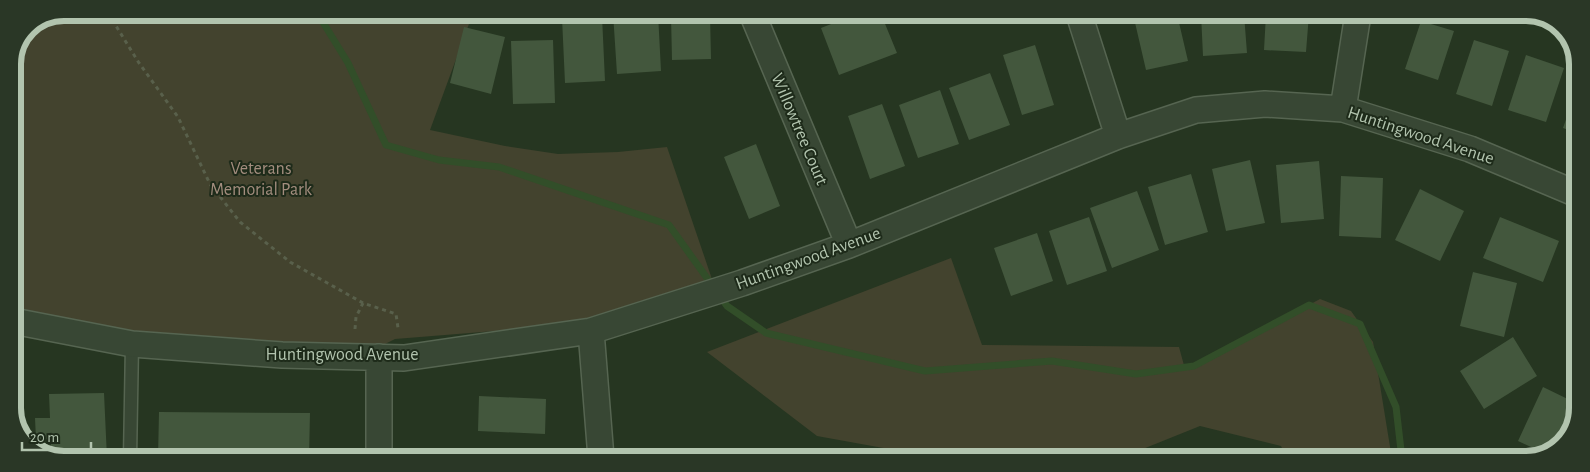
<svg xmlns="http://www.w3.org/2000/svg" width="1590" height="472" font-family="'Alegreya Sans',sans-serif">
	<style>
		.green { fill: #43432e }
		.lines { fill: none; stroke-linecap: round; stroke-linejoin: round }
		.stream { stroke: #324e29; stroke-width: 7 }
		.building { fill: #43573d }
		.service-casing { stroke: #566551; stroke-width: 15 }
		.minor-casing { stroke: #566551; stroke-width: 28 }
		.path { stroke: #59604b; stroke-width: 3; stroke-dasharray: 4 4; stroke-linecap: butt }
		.service { stroke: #384734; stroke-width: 12 }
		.minor { stroke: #384734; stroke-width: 25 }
		.labels { text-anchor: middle; stroke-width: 4; stroke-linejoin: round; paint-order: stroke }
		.street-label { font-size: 18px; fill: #b2c4ae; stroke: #1e2b1a }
		.park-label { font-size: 18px; fill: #a38d7e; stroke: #1e2b1a }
		.rim { fill: none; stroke: #b2c4ae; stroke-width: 6 }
	</style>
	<rect width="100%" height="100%" fill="#263621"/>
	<path class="green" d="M64,13H473L430,130L505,146L558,154L618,152L667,147L714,285L591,319L507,330L395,339L381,346H272L136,334L13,307V64L28,27Z
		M951,258L982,345L1179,347L1185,369L1209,359L1320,299L1351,311L1373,342L1392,459H1287L1281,446L1200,426L1118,459H944L817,436L707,352Z"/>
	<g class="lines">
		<path class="stream" d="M313,13L321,19L348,63L386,145L439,160L499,167L669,225L727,306L766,333L925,371L1052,361L1136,374L1194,366L1309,305L1360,324L1396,407L1402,459"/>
	</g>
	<path class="building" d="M613,13H658L661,71L617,74Z
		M816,13H832L819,20Z
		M859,13L881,14L897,53L839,75L821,28Z
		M969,14H994L973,23Z
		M1133,14H1177L1188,61L1146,70Z
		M1201,14H1244L1247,53L1203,56Z
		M1266,14H1309L1306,52L1264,50Z
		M710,15L711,59L672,60L671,16Z
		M602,16L605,81L565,83L562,18Z
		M1421,21L1454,31L1438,80L1405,69Z
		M464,27L505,37L491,94L450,83Z
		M553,40L555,103L513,104L511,41Z
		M1474,40L1509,51L1492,106L1456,94Z
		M1035,45L1054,105L1022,115L1003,55Z
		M1526,55L1564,68L1546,122L1508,110Z
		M990,73L1010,125L969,140L949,88Z
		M1577,88V133L1563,128Z
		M940,90L959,144L918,158L899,105Z
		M882,104L905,166L870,179L848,116Z
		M756,144L780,206L749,219L724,157Z
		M1250,160L1265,223L1226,231L1212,169Z
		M1319,161L1324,219L1281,223L1276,165Z
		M1191,174L1208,232L1165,245L1148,187Z
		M1341,176L1383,178L1381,238L1339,236Z
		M1420,189L1464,211L1440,261L1395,240Z
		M1137,191L1159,250L1112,268L1090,208Z
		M1089,217L1107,271L1067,285L1049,231Z
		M1500,217L1559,241L1543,282L1483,258Z
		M1037,233L1053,281L1011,296L994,248Z
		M1473,272L1517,283L1504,337L1460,326Z
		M1513,337L1537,376L1484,409L1460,371Z
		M1543,387L1576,403V421L1557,449L1544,453L1518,441Z
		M104,393L107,458H51V439L36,440L35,418H50L49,394Z
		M479,396L546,399L545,434L478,431Z
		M159,412L310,413L309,458H158Z
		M495,450L550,454V458H494Z"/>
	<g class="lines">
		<defs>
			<path id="service" d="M130,458L132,344"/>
			<path id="minor" d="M752,13L849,245
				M1079,14L1118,136
				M1343,109L1358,14
				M13,321L132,344L282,355L404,358L591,331L742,283L849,245L1118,136L1196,110L1265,104L1343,109L1470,149L1577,194
				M591,331L601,458
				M379,458V357"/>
		</defs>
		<use href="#service" class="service-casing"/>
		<use href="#minor" class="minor-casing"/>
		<path class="path" d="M108,13L139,63L178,117L210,184L240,222L290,262L363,303L396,314L398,328
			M113,18L119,13
			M355,329L356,317L363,303"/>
		<use href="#service" class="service"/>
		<use href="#minor" class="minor"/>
	</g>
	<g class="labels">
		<g class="street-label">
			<text transform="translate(800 129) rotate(67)" y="6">Willowtree Court</text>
			<text transform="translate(1421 135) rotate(18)" y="6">Huntingwood Avenue</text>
			<text transform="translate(808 258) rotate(-20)" y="6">Huntingwood Avenue</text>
			<text x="342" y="360">Huntingwood Avenue</text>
		</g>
		<g class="park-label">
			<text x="261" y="174">Veterans<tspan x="261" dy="21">Memorial Park</tspan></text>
		</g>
	</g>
	<path d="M0 0H1590V472H0ZM64 21H1526A43 43 0 0 1 1569 64V408A43 43 0 0 1 1526 451H64A43 43 0 0 1 21 408V64A43 43 0 0 1 64 21Z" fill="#2a3726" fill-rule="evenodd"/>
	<path class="rim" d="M64 21H1526A43 43 0 0 1 1569 64V408A43 43 0 0 1 1526 451H64A43 43 0 0 1 21 408V64A43 43 0 0 1 64 21Z"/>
	<path d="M22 442v8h69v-8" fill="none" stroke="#b2c4ae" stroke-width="2.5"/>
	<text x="30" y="442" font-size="15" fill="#b2c4ae" stroke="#1e2b1a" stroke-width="4" paint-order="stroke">20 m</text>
</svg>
